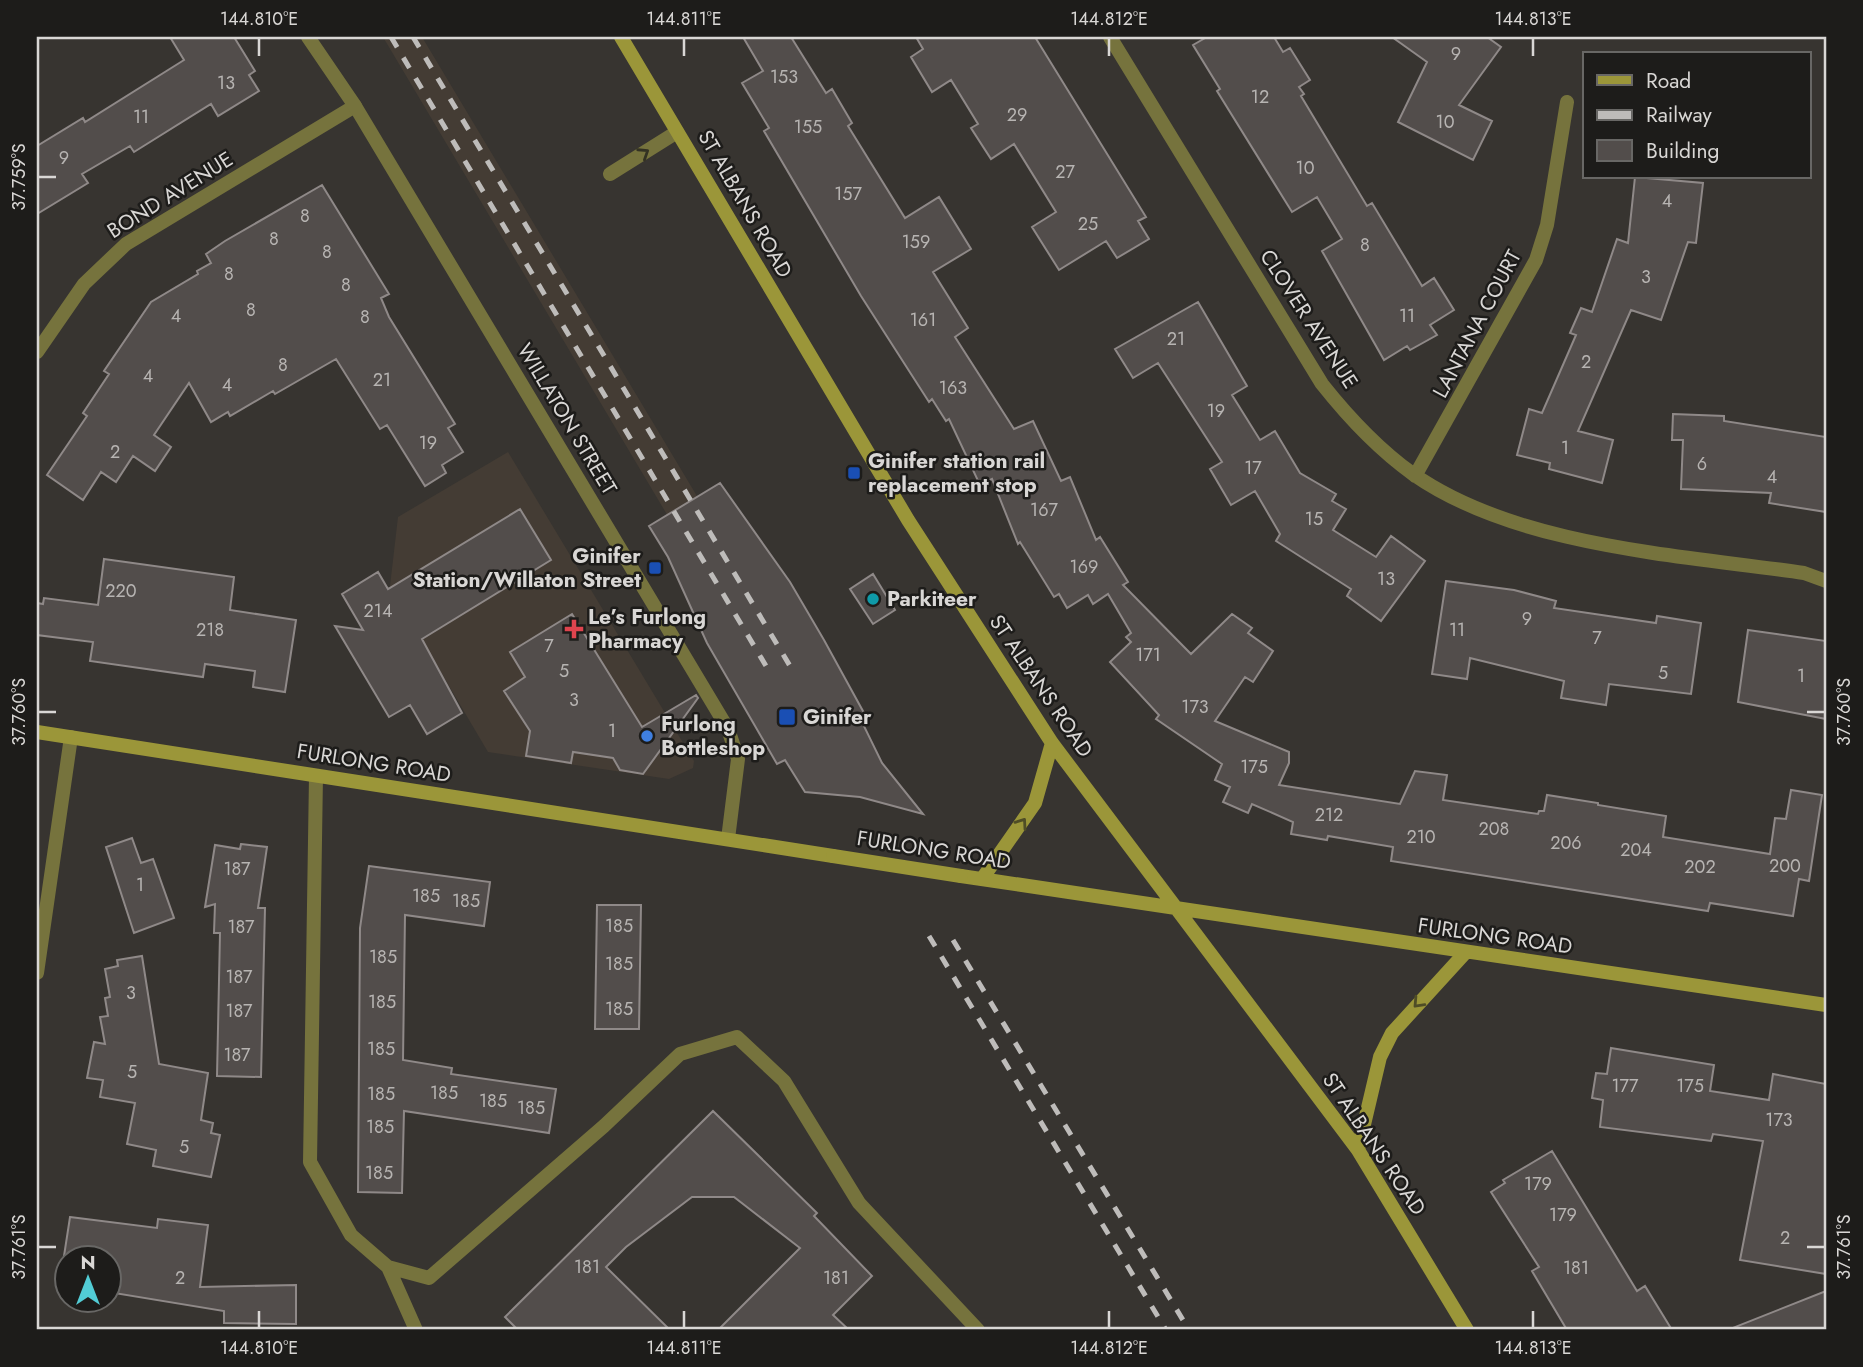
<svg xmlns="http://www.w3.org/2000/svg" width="1863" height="1367" font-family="Jost,sans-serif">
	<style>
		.built { fill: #443c34 }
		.building { fill: #524d4b; stroke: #8f8988; stroke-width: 2 }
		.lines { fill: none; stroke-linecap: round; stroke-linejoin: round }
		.service { stroke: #76733d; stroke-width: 14 }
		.minor { stroke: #76733d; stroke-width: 14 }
		.tertiary { stroke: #76733d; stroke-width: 14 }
		.secondary { stroke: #9b9639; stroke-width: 14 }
		.rail { stroke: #bebcba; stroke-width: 5; stroke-dasharray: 12 12; stroke-linecap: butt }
		.secondary-bridge { stroke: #9b9639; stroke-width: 14 }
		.oneway { stroke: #333223 }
		.oneway2 { stroke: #4f4d26 }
		.ticks { fill: none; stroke: #d9d7d5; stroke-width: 2.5 }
		.transit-dot { fill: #1a4fb4; stroke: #1d1c1a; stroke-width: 2.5 }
		.culture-dot { fill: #0f9aa8; stroke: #1d1c1a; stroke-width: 2.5 }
		.health-dot { fill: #e0444e; stroke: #1d1c1a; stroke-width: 2.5 }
		.shop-dot { fill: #3f7fe0; stroke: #1d1c1a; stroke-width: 2.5 }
		.labels { text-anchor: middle; stroke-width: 5; stroke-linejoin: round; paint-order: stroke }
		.number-label { font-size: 18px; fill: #b7b4b2 }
		.street-label { font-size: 21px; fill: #d9d7d5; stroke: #1d1c1a }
		.poi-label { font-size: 21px; font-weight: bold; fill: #d9d7d5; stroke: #1d1c1a; text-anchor: start }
		.neatline { fill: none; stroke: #d9d7d5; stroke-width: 2.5 }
		.ticks-label { font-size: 18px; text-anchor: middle; fill: #d9d7d5 }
	</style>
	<rect width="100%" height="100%" fill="#373430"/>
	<path class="built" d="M383,37H422L794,658L763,676Z
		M508,452L694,761L693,768L669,779L488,752L390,586L398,517Z"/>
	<path class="building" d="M170,37H234L255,71L249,75L259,91L218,116L211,104L134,152L130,146L82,174L88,183L37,214V146L83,118L85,122L184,60Z
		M743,37H791L826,93L832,89L852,123L848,126L905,218L939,197L971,249L933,272L968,328L955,337L1014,429L1033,421L1061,481L1070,477L1096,540L1100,537L1128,582L1123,585L1191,654L1232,614L1252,628L1248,633L1273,651L1253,682L1245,677L1215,721L1289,752V763L1279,785L1400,804L1415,771L1447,775L1443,800L1538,814L1539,811H1544L1547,795L1598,803V805L1666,816L1663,837L1770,854L1775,818L1786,819L1791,790L1822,795L1809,881L1799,879L1793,916L1710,903L1708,911L1391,861L1393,847L1328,836L1327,840L1291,834L1293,822L1252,804L1248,813L1223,802L1230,787L1215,780L1222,764L1156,719L1159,715L1110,662L1131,642L1126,637L1131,633L1108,594L1093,604L1088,595L1067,608L1059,594L1054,597L1020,542L1018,544L992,479L980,485L949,419L946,421L932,399L929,402L861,296L764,131L769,128L742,83L763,71Z
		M916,37H1035L1146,217L1138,221L1149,239L1117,258L1106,241L1059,270L1032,227L1056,212L1014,144L991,159L971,128L978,124L951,80L932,92L911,57L923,49Z
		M1207,37H1274L1283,52L1290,48L1310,80L1299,87L1304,94L1301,96L1367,206L1372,203L1422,286L1434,278L1454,310L1430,325L1437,335L1410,350L1407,346L1384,360L1322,251L1342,239L1317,197L1292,212L1217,91L1220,89L1193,45Z
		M1392,37H1487L1501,47L1459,105L1492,121L1473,160L1398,122L1427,62Z
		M1635,177L1703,183L1696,243L1688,242L1661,320L1631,310L1578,431L1613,440L1602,483L1549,469L1550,463L1517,455L1529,409L1542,413L1576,335L1570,333L1581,308L1592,312L1617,239L1628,243Z
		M322,185L389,294L381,298L389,317L455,424L448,428L463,452L442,465L446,473L425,486L387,425L380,429L336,359L275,394L273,391L230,416L228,412L211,422L189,383L154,435L171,447L155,471L133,456L116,482L101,472L83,500L47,475L87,416L83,413L109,374L104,371L151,302L198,274L197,271L211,263L206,254L225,241Z
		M1198,302L1247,386L1232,395L1260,440L1275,431L1300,473L1336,494L1332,501L1346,509L1333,530L1376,557L1391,536L1425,561L1381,621L1347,596L1351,589L1276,541L1280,534L1255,491L1231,505L1210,469L1222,462L1158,363L1133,378L1115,349Z
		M1673,414L1724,416V421L1826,437V512L1769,503L1771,493L1681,489L1683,440H1672Z
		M720,483L790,582L824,640L864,713L859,716L882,763L923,814L860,797L805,792L785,760L777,764L707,643L668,557L649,526Z
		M520,509L551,560L422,639L462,713L427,734L410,705L389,717L335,626L363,630L342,594L378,572L388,589Z
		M104,559L234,577L230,610L296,620L285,692L253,687L255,671L205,664L203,677L90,661L93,642L37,635V603L43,604L44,598L98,605Z
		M873,574L895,610L873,624L850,589Z
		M1446,581L1514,590L1556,601L1554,608L1656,623L1657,616L1701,623L1691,694L1609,684L1606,705L1561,698L1564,681L1470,658L1467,679L1432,674Z
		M572,614L642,727L696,695L698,698L643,774L620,770L613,758L573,752L571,763L526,756L530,731L504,691L525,677L510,652Z
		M1748,630L1826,641V719L1738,702Z
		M132,838L141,863L153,859L174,918L134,933L106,847Z
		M241,844L267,847L258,908H265L261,1077L217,1076L220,933H214L215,904L205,907L215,845L240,849Z
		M369,866L490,882L484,926L405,915L403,1060L452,1068L451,1074L556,1089L549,1133L404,1111L402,1193L358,1192L360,928Z
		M597,905H641L639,1029H595Z
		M142,956L159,1064L208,1073L201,1120L213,1123L211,1133L220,1135L211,1177L153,1166L156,1150L127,1144L135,1103L100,1097L103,1080L87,1078L94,1042L105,1044L100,1017L108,1016L105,998L110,997L105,969L118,966L117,960Z
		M1611,1048L1714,1065L1710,1091L1769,1100L1773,1074L1826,1084V1274L1740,1260L1763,1141L1713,1134L1711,1141L1600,1127L1603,1100L1592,1098L1596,1073L1607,1074Z
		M713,1111L817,1213L814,1216L872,1276L833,1315L849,1330H718L800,1248L734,1197H692L626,1247L606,1267L670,1330H518L505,1317Z
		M1552,1151L1637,1291L1645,1286L1672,1330H1567L1532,1271L1539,1267L1491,1192L1505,1183L1503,1180Z
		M70,1217L157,1228L158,1219L208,1225L200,1287L296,1285V1324L224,1323V1311L108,1292V1258L64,1256Z
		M1826,1291V1330H1731L1730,1329Z"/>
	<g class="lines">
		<path class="service" d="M610,174L677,132
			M316,776L310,1162L351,1235L388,1267L429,1278L604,1126L680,1054L737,1037L784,1081L859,1203L978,1330
			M388,1267L416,1330"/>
		<path class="minor" d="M1110,37L1322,384C1349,418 1378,449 1413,474C1517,547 1681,555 1804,573L1826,581
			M37,352L84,284L126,244L355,106
			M1415,476L1536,260L1547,225L1567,102
			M37,973L71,737"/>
		<path class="tertiary" d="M308,37L355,106L728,729L738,759L728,839"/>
		<path class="secondary" d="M621,37L908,520L1052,743L1358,1150L1467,1330
			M37,732L833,856
			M961,876L1826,1005
			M982,879L1035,803L1052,743
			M1358,1150L1380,1057L1392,1033L1465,953"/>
		<path class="rail" d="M391,37L772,676
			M413,37L790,666
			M929,936L1166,1330
			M953,940L1189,1330"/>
		<path class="secondary-bridge" d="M833,856L961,876"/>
	</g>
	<defs><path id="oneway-chevron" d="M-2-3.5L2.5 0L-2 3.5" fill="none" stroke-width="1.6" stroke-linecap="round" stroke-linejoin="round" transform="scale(1.75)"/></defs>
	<use class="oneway" href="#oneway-chevron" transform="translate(644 153) rotate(-33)"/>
	<g class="oneway2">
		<use href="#oneway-chevron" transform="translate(1022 823) rotate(-55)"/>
		<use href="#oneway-chevron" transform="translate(1418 1003) rotate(133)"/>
	</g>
	<path class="ticks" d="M259,38V56M684,38V56M1109,38V56M1533,38V56M38,177H56M38,712H56M1807,712H1825M38,1247H56M1807,1247H1825M259,1311V1328M684,1311V1328M1109,1311V1328M1533,1311V1328"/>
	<g class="transit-dot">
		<rect x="847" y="466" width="14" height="14" rx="3.5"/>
		<rect x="648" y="561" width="14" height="14" rx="3.5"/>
		<rect x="778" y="708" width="18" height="18" rx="3.5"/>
	</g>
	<circle class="culture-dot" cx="873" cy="599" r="7"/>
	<path class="health-dot" d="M570.5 618.5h7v7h7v7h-7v7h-7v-7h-7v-7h7z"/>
	<circle class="shop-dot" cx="647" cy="736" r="7"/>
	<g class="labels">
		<g class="number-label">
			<text x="1456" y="60">9</text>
			<text x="784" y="83">153</text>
			<text x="226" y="89">13</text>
			<text x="1260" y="103">12</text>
			<text x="1017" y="121">29</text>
			<text x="141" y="123">11</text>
			<text x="1445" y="128">10</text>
			<text x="808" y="133">155</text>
			<text x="64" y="164">9</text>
			<text x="1305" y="174">10</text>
			<text x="1065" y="178">27</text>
			<text x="848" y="200">157</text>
			<text x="1667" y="207">4</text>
			<text x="305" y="222">8</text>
			<text x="1088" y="230">25</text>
			<text x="274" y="245">8</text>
			<text x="916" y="248">159</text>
			<text x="1365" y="251">8</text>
			<text x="327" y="258">8</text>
			<text x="229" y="280">8</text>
			<text x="1646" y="283">3</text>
			<text x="346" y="291">8</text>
			<text x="251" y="316">8</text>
			<text x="176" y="322">4</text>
			<text x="1407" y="322">11</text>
			<text x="365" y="323">8</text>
			<text x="923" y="326">161</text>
			<text x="1176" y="345">21</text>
			<text x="1586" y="368">2</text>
			<text x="283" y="371">8</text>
			<text x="148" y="382">4</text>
			<text x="382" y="386">21</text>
			<text x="227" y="391">4</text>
			<text x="953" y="394">163</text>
			<text x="1216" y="417">19</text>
			<text x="428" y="449">19</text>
			<text x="1565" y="454">1</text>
			<text x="115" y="458">2</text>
			<text x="1702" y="470">6</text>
			<text x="1253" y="474">17</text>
			<text x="1772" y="483">4</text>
			<text x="1044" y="516">167</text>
			<text x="1314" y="525">15</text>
			<text x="1084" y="573">169</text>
			<text x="1386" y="585">13</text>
			<text x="121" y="597">220</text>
			<text x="378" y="617">214</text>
			<text x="1527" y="625">9</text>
			<text x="210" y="636">218</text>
			<text x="1457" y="636">11</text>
			<text x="1597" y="644">7</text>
			<text x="549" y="652">7</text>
			<text x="1148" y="661">171</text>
			<text x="564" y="677">5</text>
			<text x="1663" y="679">5</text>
			<text x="1801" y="682">1</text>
			<text x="574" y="706">3</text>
			<text x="1195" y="713">173</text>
			<text x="612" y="737">1</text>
			<text x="1254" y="773">175</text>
			<text x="1329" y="821">212</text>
			<text x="1494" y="835">208</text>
			<text x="1421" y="843">210</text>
			<text x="1566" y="849">206</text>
			<text x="1636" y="856">204</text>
			<text x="1785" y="872">200</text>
			<text x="1700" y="873">202</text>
			<text x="237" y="875">187</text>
			<text x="140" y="891">1</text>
			<text x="426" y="902">185</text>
			<text x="466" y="907">185</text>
			<text x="619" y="932">185</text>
			<text x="241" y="933">187</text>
			<text x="383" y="963">185</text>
			<text x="619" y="970">185</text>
			<text x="239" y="983">187</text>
			<text x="131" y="999">3</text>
			<text x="382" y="1008">185</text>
			<text x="619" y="1015">185</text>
			<text x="239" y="1017">187</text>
			<text x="381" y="1055">185</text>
			<text x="237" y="1061">187</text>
			<text x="132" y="1078">5</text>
			<text x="1625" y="1092">177</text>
			<text x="1690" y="1092">175</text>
			<text x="444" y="1099">185</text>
			<text x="381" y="1100">185</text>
			<text x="493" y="1107">185</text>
			<text x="531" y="1114">185</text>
			<text x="1779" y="1126">173</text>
			<text x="380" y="1133">185</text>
			<text x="184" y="1153">5</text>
			<text x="379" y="1179">185</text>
			<text x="1538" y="1190">179</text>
			<text x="1563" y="1221">179</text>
			<text x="1785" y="1244">2</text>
			<text x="587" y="1273">181</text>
			<text x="1576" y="1274">181</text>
			<text x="180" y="1284">2</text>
			<text x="836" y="1284">181</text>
		</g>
		<g class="street-label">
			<text transform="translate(170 195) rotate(-32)" y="7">BOND AVENUE</text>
			<text transform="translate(745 204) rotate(60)" y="7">ST ALBANS ROAD</text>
			<text transform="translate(1309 319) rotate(57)" y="7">CLOVER AVENUE</text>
			<text transform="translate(1477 324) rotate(-62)" y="7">LANTANA COURT</text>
			<text transform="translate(567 419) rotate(59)" y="7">WILLATON STREET</text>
			<text transform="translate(1041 686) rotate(56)" y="7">ST ALBANS ROAD</text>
			<text transform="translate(374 763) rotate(9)" y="7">FURLONG ROAD</text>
			<text transform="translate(934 850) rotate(9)" y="7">FURLONG ROAD</text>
			<text transform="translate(1495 936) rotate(8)" y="7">FURLONG ROAD</text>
			<text transform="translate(1374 1144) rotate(56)" y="7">ST ALBANS ROAD</text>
		</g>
		<g class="poi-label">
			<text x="868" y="468">Ginifer station rail<tspan x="868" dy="24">replacement stop</tspan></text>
			<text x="641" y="563" text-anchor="end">Ginifer<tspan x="641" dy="24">Station/Willaton Street</tspan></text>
			<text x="887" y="606">Parkiteer</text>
			<text x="588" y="624">Le’s Furlong<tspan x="588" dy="24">Pharmacy</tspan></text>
			<text x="803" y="724">Ginifer</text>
			<text x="661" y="731">Furlong<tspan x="661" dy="24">Bottleshop</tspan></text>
		</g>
	</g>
	<rect width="1863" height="1367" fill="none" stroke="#1d1c1a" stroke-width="77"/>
	<rect x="1583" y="52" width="228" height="126" fill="#1d1c1a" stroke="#686765" stroke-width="2"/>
	<rect x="1597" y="75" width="35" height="10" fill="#9b9639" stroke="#686765" stroke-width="2"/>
	<text x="1646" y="88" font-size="21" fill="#d9d7d5">Road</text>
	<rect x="1597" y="110" width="35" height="10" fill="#bebcba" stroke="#686765" stroke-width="2"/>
	<text x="1646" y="122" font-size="21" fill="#d9d7d5">Railway</text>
	<rect x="1597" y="140" width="35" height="21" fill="#524d4b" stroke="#686765" stroke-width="2"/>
	<text x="1646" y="158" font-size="21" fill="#d9d7d5">Building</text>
	<g transform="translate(88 1279)"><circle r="33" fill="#1d1c1a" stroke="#686765" stroke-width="2"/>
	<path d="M0-5L12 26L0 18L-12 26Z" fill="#52ccd5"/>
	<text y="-10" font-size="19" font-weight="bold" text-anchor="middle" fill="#d9d7d5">N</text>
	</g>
	<rect x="38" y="38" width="1787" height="1290" class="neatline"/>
	<g class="ticks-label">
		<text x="259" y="25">144.810°E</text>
		<text x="684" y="25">144.811°E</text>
		<text x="1109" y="25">144.812°E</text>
		<text x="1533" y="25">144.813°E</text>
		<text transform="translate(19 177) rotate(-90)" y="6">37.759°S</text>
		<text transform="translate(19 712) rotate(-90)" y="6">37.760°S</text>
		<text transform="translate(1844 712) rotate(-90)" y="6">37.760°S</text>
		<text transform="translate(19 1247) rotate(-90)" y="6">37.761°S</text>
		<text transform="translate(1844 1247) rotate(-90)" y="6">37.761°S</text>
		<text x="259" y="1354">144.810°E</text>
		<text x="684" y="1354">144.811°E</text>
		<text x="1109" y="1354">144.812°E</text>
		<text x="1533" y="1354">144.813°E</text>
	</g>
</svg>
